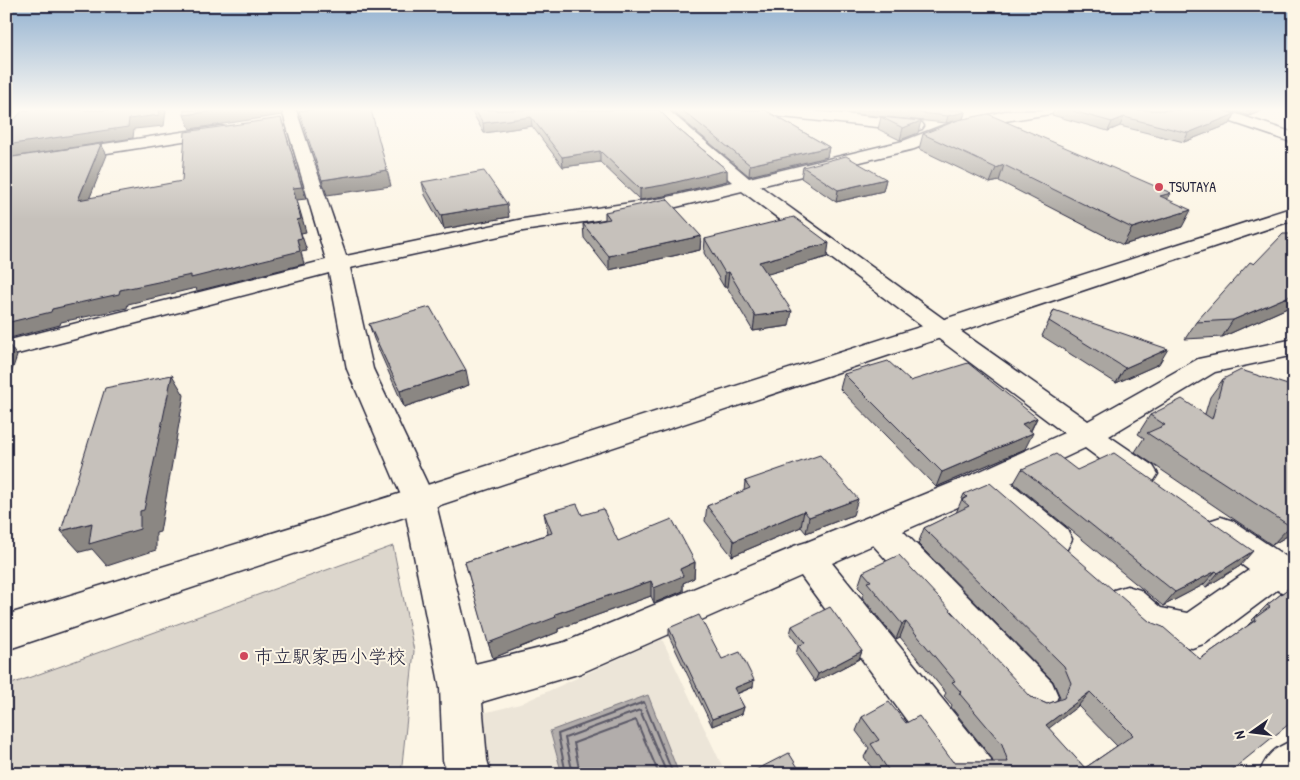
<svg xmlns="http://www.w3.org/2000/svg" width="1300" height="780" font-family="'Patrick Hand','Klee One',sans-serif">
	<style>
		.built { fill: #ece5d8 }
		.green { fill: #dcd6cc; stroke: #7f7c84 }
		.water { fill: #b2adab; stroke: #78757e }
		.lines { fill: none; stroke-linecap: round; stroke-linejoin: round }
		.shore { stroke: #5c5a68; stroke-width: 2 }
		.street-casing { stroke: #22223b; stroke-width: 3 }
		.secondary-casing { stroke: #22223b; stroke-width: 3 }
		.highway-casing { stroke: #22223b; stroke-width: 3 }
		.street { fill: #fcf5e5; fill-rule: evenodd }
		.secondary { fill: #fcf5e5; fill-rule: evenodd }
		.highway { fill: #fcf5e5; fill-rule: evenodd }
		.wall { fill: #aaa6a1; stroke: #22223b; fill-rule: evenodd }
		.shaded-wall { fill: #8b8783; stroke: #22223b }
		.building { fill: #c6c1bb; stroke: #22223b; fill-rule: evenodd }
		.poi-dot { fill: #d1495b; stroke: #fcf5e5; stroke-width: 2 }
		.labels { text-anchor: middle; stroke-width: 4; stroke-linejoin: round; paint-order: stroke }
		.far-poi-label { font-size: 14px; fill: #22223b; stroke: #fcf5e5; text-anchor: start }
		.near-poi-label { font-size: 19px; fill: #22223b; stroke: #fcf5e5; text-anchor: start }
	</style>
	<rect width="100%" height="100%" fill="#fcf5e5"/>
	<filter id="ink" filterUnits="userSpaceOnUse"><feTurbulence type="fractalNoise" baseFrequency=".02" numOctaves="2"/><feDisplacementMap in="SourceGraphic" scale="10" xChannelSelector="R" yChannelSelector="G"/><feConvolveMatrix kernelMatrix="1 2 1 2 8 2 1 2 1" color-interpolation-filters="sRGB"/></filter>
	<g filter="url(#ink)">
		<path class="built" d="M662,639L726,774H492L479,733L483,713L520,704Z"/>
		<path class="green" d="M393,546L414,651L401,774H6V686Z"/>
		<path class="water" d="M648,695L679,774H562L550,731Z"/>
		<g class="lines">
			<path class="shore" d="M566,774L558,734L644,702L673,774
				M573,774L565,738L640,710L667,774
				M580,774L574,743L636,720L659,774"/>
			<defs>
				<path id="street" d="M282,110H296L346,256L523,219L664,198L732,182L675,134L652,110H668L749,178L903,141L942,126L1005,111L1057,110L1055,113L1050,114L1005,121L953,133L914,149L760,186L963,333L1088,421L1198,359L1294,339V355L1215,372L1109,436L1153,466L1158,474L1153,482L1142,486L1131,482L1085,448L1011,483L1067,529L1072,539L1067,549L1055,553L1043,549L983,496L903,531L1052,682L1058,696L1052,710L1037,716L1022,710L873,545L832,563L990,758L996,774H946L801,576L581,673L482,702L487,760L491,774H447L443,760L440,688L403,500L347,369L329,273L6,357V341L326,260ZM742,191L1064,433L976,473L807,542L794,546L792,548L565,642L475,664L435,500L373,369L350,268L523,231L664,210Z
					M747,110H800L916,121L922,123L924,126L922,129L916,131L754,114L749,113Z
					M221,126L227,128L229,131L227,134L6,169V159Z
					M1221,517L1233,521L1294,562V597L1277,590L1206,643L1192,648L1152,640L1139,635L1114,614L1109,602L1114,590L1127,586L1140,590L1161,608L1187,613L1249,570L1209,541L1204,531L1209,521Z
					M1294,740V774H1259C1267,754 1274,748 1294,740Z"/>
				<path id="secondary" d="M1294,207V220L6,650V615L418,488Z"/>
				<path id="highway" d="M1203,110H1225L1294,133V143L1205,113Z"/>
			</defs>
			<use href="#street" class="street-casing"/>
			<use href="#secondary" class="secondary-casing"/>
			<use href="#highway" class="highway-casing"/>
			<use href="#street" class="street"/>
			<use href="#secondary" class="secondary"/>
			<use href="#highway" class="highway"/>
		</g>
		<path class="wall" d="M471,110H659L677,128L727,170V181L664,196L640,200L600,162L563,167L532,126L484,133Z
			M671,110H765L829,147L827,157L749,176Z
			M839,110H962L965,112L963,119L1171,193L1167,200L1182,227L1123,245L999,181L990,183L919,149L923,134L957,120L946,123L845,113Z
			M1054,110H1222L1235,114L1230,124L1184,142L1120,126L1108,131L1052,115Z
			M1231,110H1264L1249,116Z
			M881,117L918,133L900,140L878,129Z
			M803,167L886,179L883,191L836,202L801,178Z
			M422,182L509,217L444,229L425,195Z
			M605,212L701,236L700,250L609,270L584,238L583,224L605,220Z
			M1294,234V305L1222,337L1185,339L1196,322L1254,264Z
			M705,239L827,257L767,274L789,326L753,331L727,287H724L704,253Z
			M1054,310L1159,364L1116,383L1042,336Z
			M369,324L469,385L404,407L374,339Z
			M844,374L910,381L1037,418L1031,431L1025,449L936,487L840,389Z
			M1223,379L1294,532L1272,545L1135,452L1144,438L1138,434L1150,415L1205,414L1210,397Z
			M1022,469L1077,470L1240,566L1206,587L1203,585L1163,606L1014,483Z
			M745,481L853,515L806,533L801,527L732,556L705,521L707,506L744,491Z
			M964,494L1150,622L1200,659L1246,627L1253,620H1252L1267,605L1294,584L1227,774H876L864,757L869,748L856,731L862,717L906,723L953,762H993L991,757L951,707L952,705L944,696L946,693L900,637L896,639L862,597L864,593L858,587L863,572L1031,697L1047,704L1058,700L1060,697L1053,681L918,544L924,528L956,513ZM1078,706L1117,746L1085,768L1048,728Z
			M544,513L582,515L618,541L695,562L694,578L683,583V591L654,603L651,596L558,629V632L493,658L465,562L548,534L547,529Z
			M792,626L862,651L859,659L815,682L796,654L798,646H799L790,634Z
			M669,628L722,659L753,687L737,694L744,707L742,714L712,726L669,636Z"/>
		<path class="shaded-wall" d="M6,110H16L6,122Z
			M160,110H166L164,126L134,129L133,138L6,158V145L129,119Z
			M221,110H281L282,115L190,129L184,115Z
			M1252,110H1264L1249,116Z
			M965,112L963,119L946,123L948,116Z
			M1235,114L1230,124L1184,142L1188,133Z
			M531,117L532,126L484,133L483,123Z
			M1124,117L1120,126L1108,131L1112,122Z
			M281,118L306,199L297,200L306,232L301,233L307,251L301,252L304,264L197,291L196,288L128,304L127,308L61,322L60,325L6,339V323L52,309L120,290L297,239V220Z
			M921,121L918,133L900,140L903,128Z
			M101,144L107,155L84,212L78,200Z
			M829,147L827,157L749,176L750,165Z
			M600,151V162L563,167L562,157Z
			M1004,165L999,181L990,183L996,168Z
			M387,170L391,186L327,195L322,180Z
			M727,170V181L664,196L640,200V189Z
			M886,179L883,191L836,202L838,190Z
			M1171,193L1162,209L1160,196Z
			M507,204L509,217L444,229L441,215Z
			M1191,210L1182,227L1123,245L1132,228Z
			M701,236L700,250L609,270V256Z
			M829,243L827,257L758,277L759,262Z
			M729,272L727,287H724L725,273Z
			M1294,294V305L1222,337L1233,320Z
			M792,311L789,326L753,331L755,316Z
			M7,342L17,356L6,388V343Z
			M1168,349L1159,364L1116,383L1125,368Z
			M466,370L469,385L404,407L400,391Z
			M172,375L184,395L160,532L156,533V550L107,566L92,549L80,552L61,531L140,511Z
			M1037,418L1029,434L1022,424Z
			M1033,433L1025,449L936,487L942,472Z
			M858,499L853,515L806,533L809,517Z
			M804,511L801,527L732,556L734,541Z
			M1294,524V532L1272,545L1290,526Z
			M1253,551L1240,566L1206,587L1218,573Z
			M695,562L694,578L683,583V591L654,603V588L680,569Z
			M1216,571L1203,585L1163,606L1175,592Z
			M651,581V596L558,629V632L493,658L488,643L555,614Z
			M906,622L900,637L896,639L902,624Z
			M862,651L859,659L815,682L818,674Z
			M754,680L753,687L733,695L734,688Z
			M1090,692L1078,706L1035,739L1046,725Z
			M744,707L742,714L712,726V719Z"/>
		<path class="building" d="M23,110H160L159,115L129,119L128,127L6,145V129Z
			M184,110H221L184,115Z
			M304,110H371L387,170L322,180L299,111Z
			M475,110H659L677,128L727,170L664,185L640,189L600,151L562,157L531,117L483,123Z
			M682,110H765L829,147L750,165Z
			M891,110H962L965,112L948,116Z
			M1069,110H1222L1235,114L1188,133L1124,117L1112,122Z
			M988,114L1171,193L1160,196L1191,210L1132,228L1004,165L996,168L923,134L958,120Z
			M881,117L921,121L903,128Z
			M281,118L302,187L293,188L301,219L297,220L302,238L297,239L300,251L191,278V275L120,290L119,294L52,309L51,312L6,323V158L101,144L78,200L182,181L185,132Z
			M846,156L886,179L838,190L803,167Z
			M484,171L507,204L441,215L422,182Z
			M667,199L701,236L609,256L583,224L610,219L605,212Z
			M794,217L829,243L759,262L792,311L755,316L729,272L725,273L705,239Z
			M1283,234H1294V294L1233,320L1196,322L1250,262L1254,264Z
			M430,307L466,370L400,391L369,324Z
			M1054,310L1168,349L1125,368L1049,321Z
			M888,361L910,381L968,363L1037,418L1022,424L1033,433L942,472L844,374Z
			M1241,370L1294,387V524L1290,526L1147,433L1165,425L1150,415L1182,399L1212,419L1223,379Z
			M172,375L144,510L140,511V529L89,544L92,523L61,531L105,388Z
			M1114,453L1253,551L1218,573L1216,571L1175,592L1022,469L1056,454L1077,470Z
			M820,455L858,499L809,517L804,511L734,541L707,506L750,488L745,481Z
			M990,483L1150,622L1163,627L1200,659L1256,620L1255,618L1270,607L1267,605L1294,584V720L1227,774H891L871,744L879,740L862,717L889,702L906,723L919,716L953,762H1008L1002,744L959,693L961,692L952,682L955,681L906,622L902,624L867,582L871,581L863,572L899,555L1031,697L1047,704L1064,698L1071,683L1064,666L924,528L969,506L962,500L967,497L964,494ZM1090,692L1133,735L1085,768L1046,725Z
			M577,504L582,515L603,509L618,541L672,519L695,562L680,569L683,576L654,588L651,581L555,614L556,617L488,643L465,562L552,533L544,513Z
			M830,607L862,651L818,674L798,646L805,643L792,626Z
			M699,615L722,659L740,652L754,680L734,688L744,707L712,719L669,628Z
			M789,753L802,774L750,773Z
			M810,773H822V774H809Z"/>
	</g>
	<linearGradient id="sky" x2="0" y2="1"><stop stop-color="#92b1d0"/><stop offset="0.5" stop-color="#fefaf3"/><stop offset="1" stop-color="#fefaf3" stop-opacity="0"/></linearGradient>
	<rect width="1300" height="219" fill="url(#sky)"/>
	<g class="poi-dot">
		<circle cx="1159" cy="187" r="5"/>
		<circle cx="244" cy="656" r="5"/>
	</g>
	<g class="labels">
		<g class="far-poi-label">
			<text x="1169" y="192">TSUTAYA</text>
		</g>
		<g class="near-poi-label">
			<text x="254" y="663">市立駅家西小学校</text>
		</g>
	</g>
	<rect width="1300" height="780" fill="none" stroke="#fcf5e5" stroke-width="25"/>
	<rect x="12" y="12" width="1275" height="755" fill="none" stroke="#22223b" stroke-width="2" filter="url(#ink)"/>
	<g transform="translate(1252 732) rotate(256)" stroke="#fcf5e5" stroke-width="4" paint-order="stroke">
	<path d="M0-4L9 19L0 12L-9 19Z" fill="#22223b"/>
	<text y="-8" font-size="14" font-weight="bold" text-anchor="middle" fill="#22223b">N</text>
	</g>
</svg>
